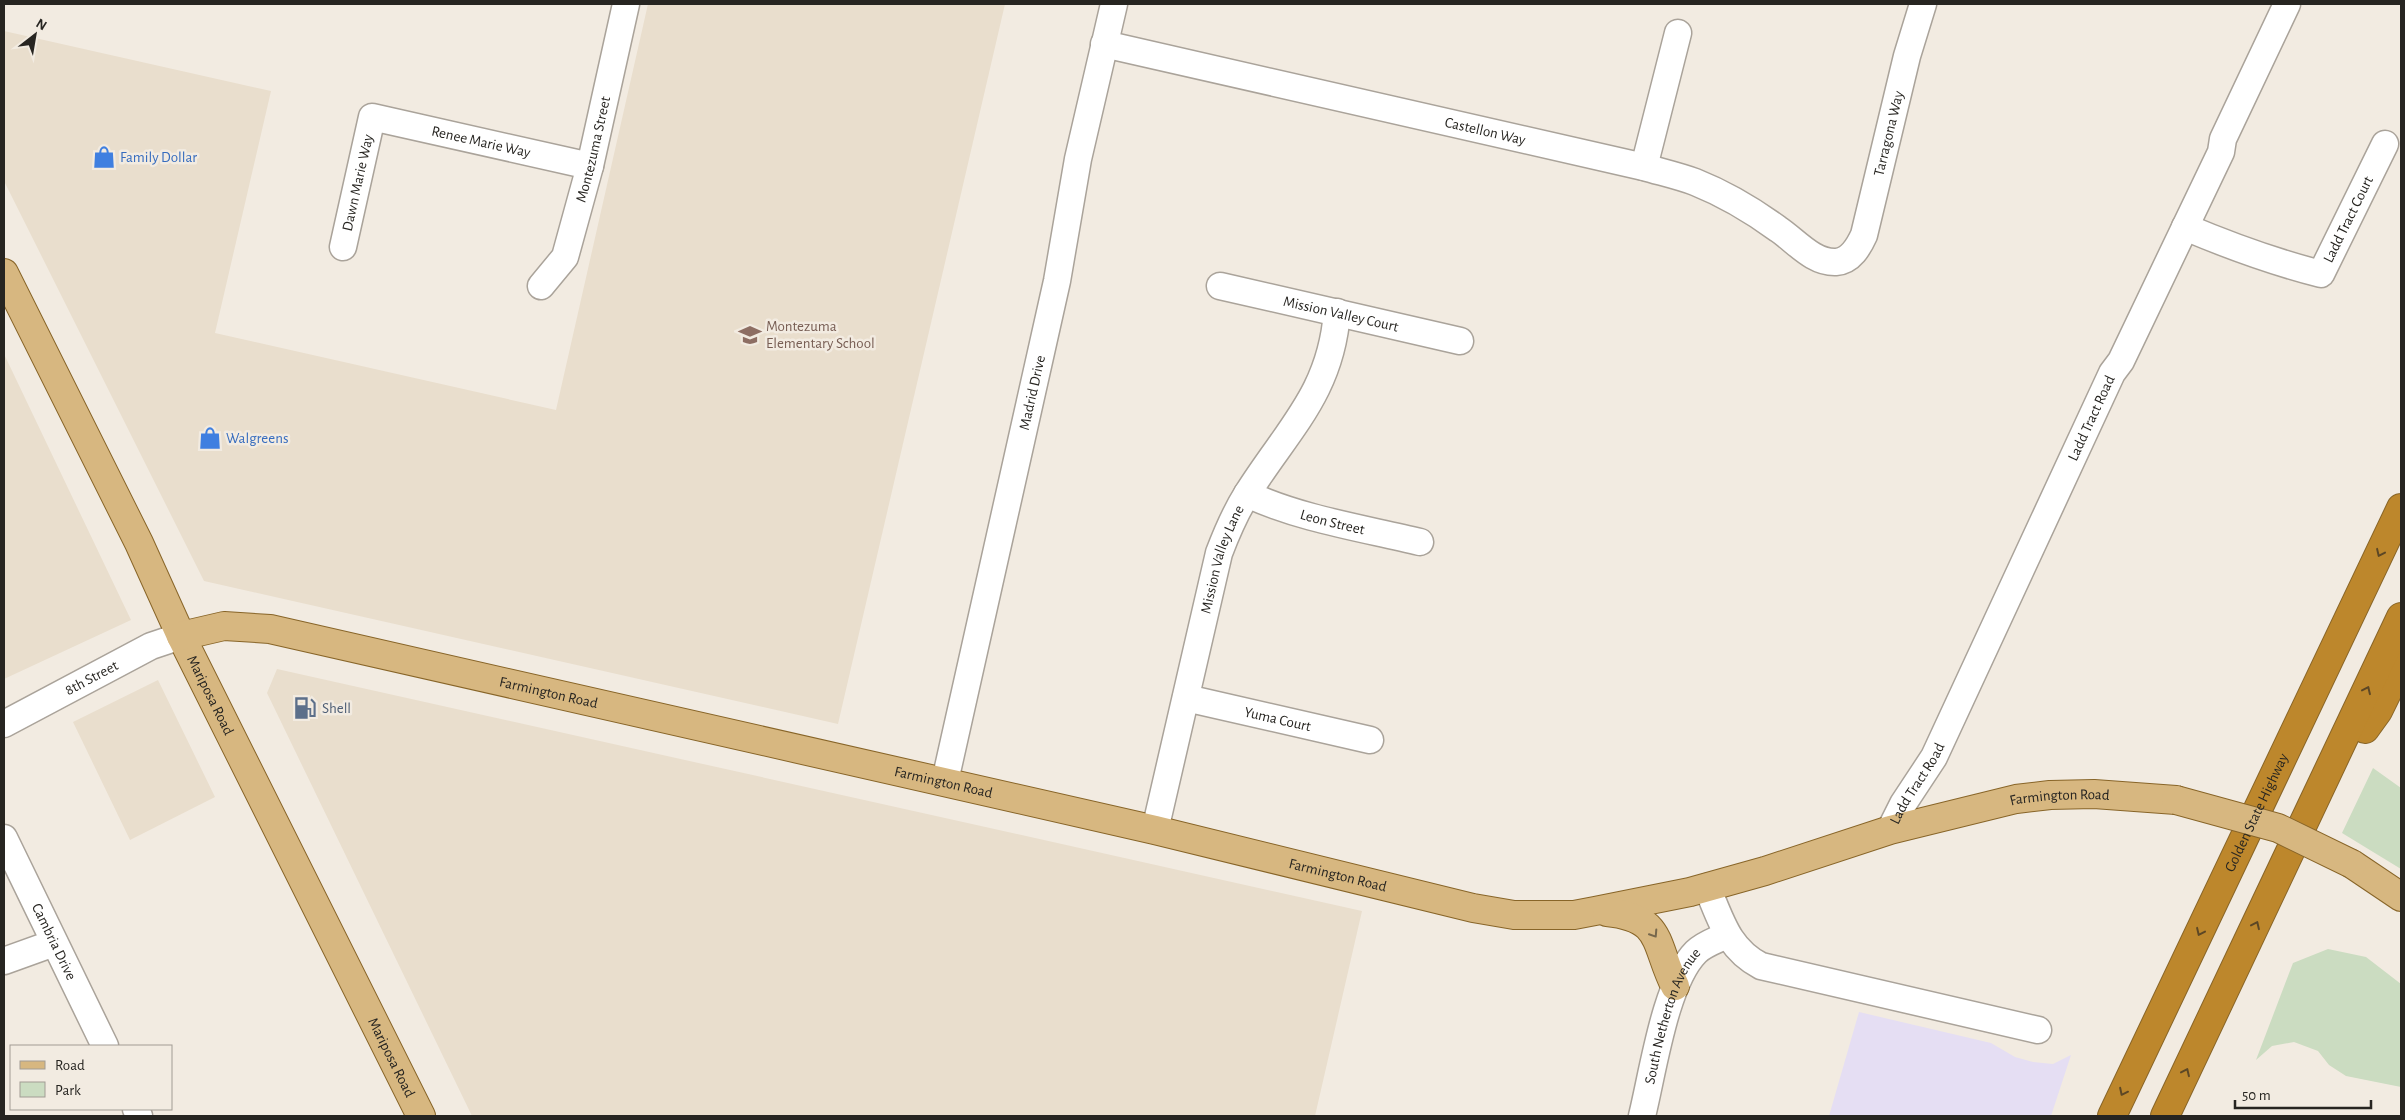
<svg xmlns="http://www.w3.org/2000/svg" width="2405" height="1120" font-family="'Alegreya Sans',sans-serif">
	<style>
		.built { fill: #e9decd }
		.industrial { fill: #e5def3 }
		.green { fill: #cbdcc1 }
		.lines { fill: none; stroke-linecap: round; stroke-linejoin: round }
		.minor-casing { stroke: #aaa39a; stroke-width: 29 }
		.major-casing { stroke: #886528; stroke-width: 30 }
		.highway-casing { stroke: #886528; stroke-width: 30 }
		.minor { stroke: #fff; stroke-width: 26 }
		.major { stroke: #d7b780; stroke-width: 28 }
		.highway { stroke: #bd872c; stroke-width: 28 }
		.major-bridge-casing { stroke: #886528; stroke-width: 30; stroke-linecap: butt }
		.major-bridge { stroke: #d7b780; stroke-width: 28 }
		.oneway { stroke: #5c4725 }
		.oneway2 { stroke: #76674c }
		.labels { text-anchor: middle; stroke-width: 5; stroke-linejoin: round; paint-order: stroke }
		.street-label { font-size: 15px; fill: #272521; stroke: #f2ebe1 }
		.shop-label { font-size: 15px; fill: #366cbe; stroke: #f2ebe1; text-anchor: start }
		.education-label { font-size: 15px; fill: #785e54; stroke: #f2ebe1; text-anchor: start }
		.service-label { font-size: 15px; fill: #4e5e75; stroke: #f2ebe1; text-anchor: start }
	</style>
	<rect width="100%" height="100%" fill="#f2ebe1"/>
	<path class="built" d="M648,4H1005L838,724L204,581L4,181V31L271,91L215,333L556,410Z
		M4,354L131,620L4,679Z
		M277,669L1362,911L1315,1116H472L267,693Z
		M158,680L215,797L130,840L73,722Z"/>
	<path class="industrial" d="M1859,1012L1991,1043L2015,1057L2033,1062L2053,1064L2071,1055L2051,1116H1829Z"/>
	<path class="green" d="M2373,768L2401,788V869L2342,833Z
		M2328,949L2366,957L2401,984V1087L2346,1076L2329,1065L2318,1051L2294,1042L2272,1046L2256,1060L2293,963Z"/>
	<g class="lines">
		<defs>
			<g id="minor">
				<path id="s1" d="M1104,44L1644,167C1661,172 1679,176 1695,182C1725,194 1752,210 1778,229C1796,241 1813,263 1836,262C1851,261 1859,246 1864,235L1907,56L1923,4"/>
				<path d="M1644,167L1678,33"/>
				<path id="s2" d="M2185,227C2230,246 2274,262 2321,274L2385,144"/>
				<path id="s3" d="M343,247L372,117L590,166"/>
				<path id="s4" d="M541,286L565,257L590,166L626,4"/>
				<path id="s5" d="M1220,286L1460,341"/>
				<path id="s6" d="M1247,494C1301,519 1362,528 1420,542"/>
				<path id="s7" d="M1186,698L1370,740"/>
				<path id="s8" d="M4,724L151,646L181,636"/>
				<path id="s9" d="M945,781L1057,281L1078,159L1114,4"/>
				<path id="s10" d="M1155,830L1219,553C1227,532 1235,513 1247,494C1287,430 1331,393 1337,312"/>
				<path id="s11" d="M1890,830L1903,804L1934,757L2112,373L2121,361L2221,152L2223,139L2287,4"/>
				<path id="s12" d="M4,838L105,1046"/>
				<path d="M1707,887C1721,920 1728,949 1761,966L2038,1030"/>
				<path d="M4,961L54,943"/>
				<path d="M136,1109L139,1116"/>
				<path id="s13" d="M1642,1116C1653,1072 1665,983 1696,952C1704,944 1717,940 1727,935"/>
			</g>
			<g id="major">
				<path id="s14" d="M4,273L139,543L181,636L421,1116"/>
				<path id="s15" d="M181,636L224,626L270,629L1155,830L1473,908L1514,915H1574L1595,911L1690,892L1765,871L1890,830L2016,799L2050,795L2094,794L2176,800"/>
				<path d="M2352,864L2401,897"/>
				<path d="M1607,912C1664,918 1654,944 1675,986"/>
			</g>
			<g id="highway">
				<path d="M2365,729L2378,711L2401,664"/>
				<path id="s16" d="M2112,1116L2401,508"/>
				<path d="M2165,1116L2401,617"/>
			</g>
		</defs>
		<use href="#minor" class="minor-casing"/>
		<use href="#major" class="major-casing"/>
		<use href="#highway" class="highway-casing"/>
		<use href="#minor" class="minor"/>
		<use href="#major" class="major"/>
		<use href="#highway" class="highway"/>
		<defs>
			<path id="major-bridge" d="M2176,800L2278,828L2352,864"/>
		</defs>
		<use href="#major-bridge" class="major-bridge-casing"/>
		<use href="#major-bridge" class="major-bridge"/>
	</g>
	<defs><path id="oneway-chevron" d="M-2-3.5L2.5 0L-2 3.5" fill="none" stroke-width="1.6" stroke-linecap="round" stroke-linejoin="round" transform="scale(1.25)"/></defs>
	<g class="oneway">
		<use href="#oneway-chevron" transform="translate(2380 553) rotate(115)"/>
		<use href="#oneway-chevron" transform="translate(2367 690) rotate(-65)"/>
		<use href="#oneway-chevron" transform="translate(2256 925) rotate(-65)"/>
		<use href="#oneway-chevron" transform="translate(2200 932) rotate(115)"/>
		<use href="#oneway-chevron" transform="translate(2186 1072) rotate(-65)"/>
		<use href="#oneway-chevron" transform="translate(2123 1092) rotate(116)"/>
	</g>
	<use class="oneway2" href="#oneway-chevron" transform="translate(1654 934) rotate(57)"/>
	<defs>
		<symbol id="shop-bare" viewBox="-9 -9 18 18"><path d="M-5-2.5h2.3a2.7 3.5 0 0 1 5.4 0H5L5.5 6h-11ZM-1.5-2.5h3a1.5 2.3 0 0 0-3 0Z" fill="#3f7fe0" stroke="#f2ebe1" stroke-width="2.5" paint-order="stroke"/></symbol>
		<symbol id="school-bare" viewBox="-9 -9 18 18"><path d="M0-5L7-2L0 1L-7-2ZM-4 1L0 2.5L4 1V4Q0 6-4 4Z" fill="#8d6e63" stroke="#f2ebe1" stroke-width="2.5" paint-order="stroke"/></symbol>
		<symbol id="fuel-bare" viewBox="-9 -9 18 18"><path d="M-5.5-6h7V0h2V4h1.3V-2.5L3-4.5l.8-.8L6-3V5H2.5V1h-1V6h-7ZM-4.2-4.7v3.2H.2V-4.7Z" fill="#5c6f8a" stroke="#f2ebe1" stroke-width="2.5" paint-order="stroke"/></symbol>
	</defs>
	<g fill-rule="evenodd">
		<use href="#shop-bare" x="88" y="141" width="32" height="32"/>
		<use href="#school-bare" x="734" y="319" width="32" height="32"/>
		<use href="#shop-bare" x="194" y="422" width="32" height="32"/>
		<use href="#fuel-bare" x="289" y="692" width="32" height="32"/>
	</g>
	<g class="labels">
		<g class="street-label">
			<text dy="5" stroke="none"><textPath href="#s1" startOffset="391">Castellon Way</textPath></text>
			<text dy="5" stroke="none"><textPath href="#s1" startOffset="916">Tarragona Way</textPath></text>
			<text dy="5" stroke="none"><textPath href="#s3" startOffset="245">Renee Marie Way</textPath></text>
			<text dy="5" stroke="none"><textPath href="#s4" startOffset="149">Montezuma Street</textPath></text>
			<text dy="5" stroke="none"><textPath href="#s3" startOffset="66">Dawn Marie Way</textPath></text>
			<text dy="5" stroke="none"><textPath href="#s2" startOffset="205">Ladd Tract Court</textPath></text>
			<text dy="5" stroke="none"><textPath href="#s5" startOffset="124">Mission Valley Court</textPath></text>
			<text dy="5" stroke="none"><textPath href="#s9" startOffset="398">Madrid Drive</textPath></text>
			<text dy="5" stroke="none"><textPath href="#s11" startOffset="459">Ladd Tract Road</textPath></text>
			<text dy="5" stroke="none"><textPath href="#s6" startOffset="90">Leon Street</textPath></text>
			<text dy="5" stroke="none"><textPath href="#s10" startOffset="279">Mission Valley Lane</textPath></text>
			<text dy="5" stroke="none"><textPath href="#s8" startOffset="99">8th Street</textPath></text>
			<text dy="5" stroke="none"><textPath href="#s15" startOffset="376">Farmington Road</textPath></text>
			<text dy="5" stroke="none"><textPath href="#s14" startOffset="470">Mariposa Road</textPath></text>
			<text dy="5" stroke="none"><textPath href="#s7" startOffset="94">Yuma Court</textPath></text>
			<text dy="5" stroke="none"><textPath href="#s15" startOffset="781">Farmington Road</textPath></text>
			<text dy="5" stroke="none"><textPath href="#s11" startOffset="54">Ladd Tract Road</textPath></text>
			<text dy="5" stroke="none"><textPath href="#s15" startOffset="1928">Farmington Road</textPath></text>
			<text dy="5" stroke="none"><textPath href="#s16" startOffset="336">Golden State Highway</textPath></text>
			<text dy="5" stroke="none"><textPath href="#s15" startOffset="1186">Farmington Road</textPath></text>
			<text dy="5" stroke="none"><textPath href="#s12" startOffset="115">Cambria Drive</textPath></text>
			<text dy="5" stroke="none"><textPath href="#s13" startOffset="105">South Netherton Avenue</textPath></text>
			<text dy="5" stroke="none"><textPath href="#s14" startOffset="875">Mariposa Road</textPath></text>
		</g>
		<g class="shop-label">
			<text x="120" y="162">Family Dollar</text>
			<text x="226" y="443">Walgreens</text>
		</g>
		<g class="education-label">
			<text x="766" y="331">Montezuma<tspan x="766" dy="17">Elementary School</tspan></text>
		</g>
		<g class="service-label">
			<text x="322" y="713">Shell</text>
		</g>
	</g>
	<rect width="2405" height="1120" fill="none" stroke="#272521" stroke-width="10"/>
	<rect x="10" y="1045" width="162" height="65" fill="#f2ebe1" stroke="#a19c94"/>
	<rect x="20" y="1061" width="25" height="8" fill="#d7b780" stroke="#a19c94"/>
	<text x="55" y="1070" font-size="15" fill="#272521">Road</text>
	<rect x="20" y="1082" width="25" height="15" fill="#cbdcc1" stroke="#a19c94"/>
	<text x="55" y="1095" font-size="15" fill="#272521">Park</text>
	<g transform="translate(35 35) rotate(31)" stroke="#f2ebe1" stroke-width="4" paint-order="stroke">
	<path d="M0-4L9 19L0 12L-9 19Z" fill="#272521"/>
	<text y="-8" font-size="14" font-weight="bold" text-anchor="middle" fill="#272521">N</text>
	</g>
	<path d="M2235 1100v8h136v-8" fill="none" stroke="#272521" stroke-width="2.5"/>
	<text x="2242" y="1100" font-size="15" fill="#272521" stroke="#f2ebe1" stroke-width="4" paint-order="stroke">50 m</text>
</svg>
